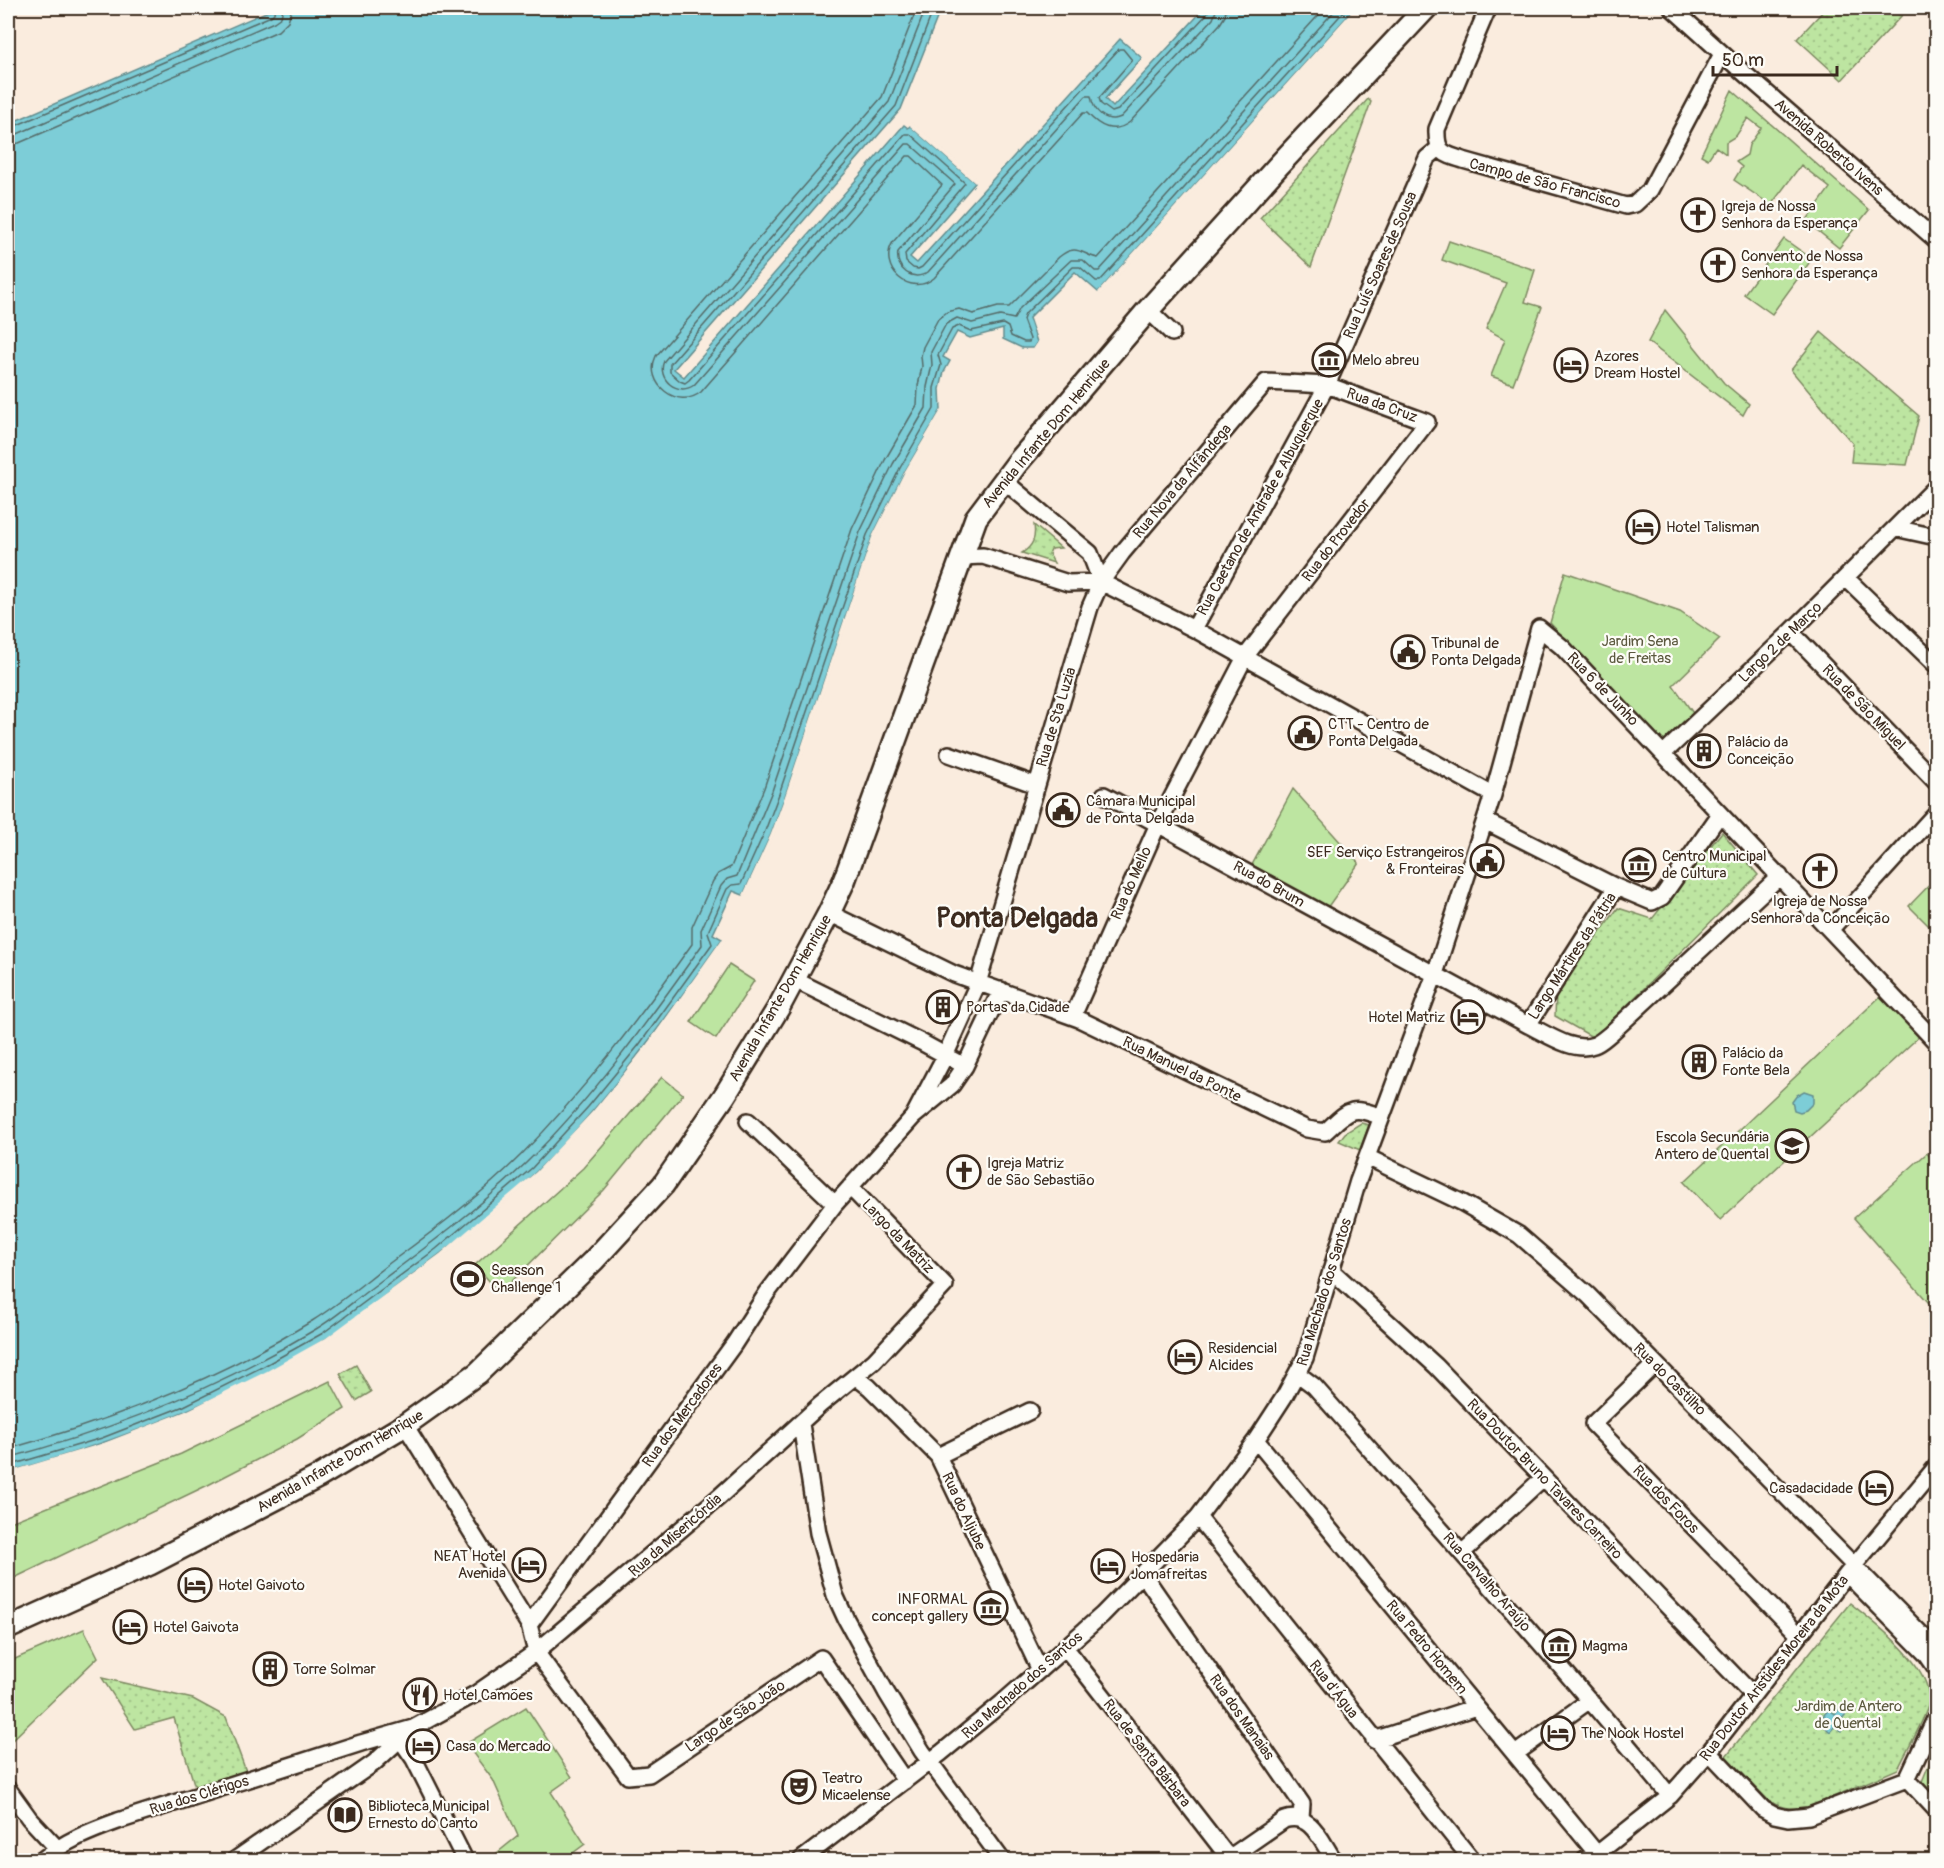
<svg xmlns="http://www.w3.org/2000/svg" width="1944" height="1868" font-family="Pangolin,sans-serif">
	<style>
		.grass { fill: url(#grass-dots); stroke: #7c8860; stroke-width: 1.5 }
		.garden { fill: #bde5a1; stroke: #7c8860; stroke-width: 1.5 }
		.water { fill: #7dcdd7; stroke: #638c8d; stroke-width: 1.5 }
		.pier { fill: #faecde }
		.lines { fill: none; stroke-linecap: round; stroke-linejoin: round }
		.shore { stroke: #556b68; stroke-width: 1.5 }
		.minor-casing { stroke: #3b2a1e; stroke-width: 20 }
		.secondary-casing { stroke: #3b2a1e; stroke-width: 26 }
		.minor { stroke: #fdfcf7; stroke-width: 15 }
		.secondary { stroke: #fdfcf7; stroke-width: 21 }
		.labels { text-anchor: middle; stroke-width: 4.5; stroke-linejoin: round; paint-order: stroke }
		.street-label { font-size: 15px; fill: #3b2a1e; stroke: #fdfcf7 }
		.poi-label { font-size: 15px; fill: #3b2a1e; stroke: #fdfcf7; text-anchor: start }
		.park-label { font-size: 15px; fill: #5c593f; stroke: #fdfcf7 }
		.town-label { font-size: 27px; font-weight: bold; fill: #3b2a1e; stroke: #fdfcf7 }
	</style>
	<defs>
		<pattern id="grass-dots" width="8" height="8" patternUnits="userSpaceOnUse" patternTransform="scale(1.5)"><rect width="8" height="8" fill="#bde5a1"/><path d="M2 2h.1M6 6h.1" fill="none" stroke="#a3c58a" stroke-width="1.8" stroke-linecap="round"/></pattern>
	</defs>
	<rect width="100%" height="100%" fill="#faecde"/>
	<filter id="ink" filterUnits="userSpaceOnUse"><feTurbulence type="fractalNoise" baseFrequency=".0167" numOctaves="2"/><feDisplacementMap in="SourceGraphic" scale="12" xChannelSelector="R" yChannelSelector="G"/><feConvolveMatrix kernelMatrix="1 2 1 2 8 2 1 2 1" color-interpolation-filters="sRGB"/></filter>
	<g filter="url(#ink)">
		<path class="grass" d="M1826,8H1895L1903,14L1842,80L1797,39Z
			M1368,99L1371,102L1311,267L1260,218Z
			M1821,332L1919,416L1907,465L1851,462L1853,444L1791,370Z
			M1034,525L1061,548L1051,549L1049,554L1054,563L1022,553C1033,546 1036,538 1034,525Z
			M1722,832L1758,875L1594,1038L1555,1016L1556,993L1618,908L1652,919Z
			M1361,1123L1369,1125L1360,1150L1339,1141L1345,1133Z
			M356,1365L371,1392L356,1401L340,1374Z
			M1850,1603C1876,1624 1937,1669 1928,1706C1923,1723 1906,1752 1898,1769L1805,1809C1792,1809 1782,1808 1769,1801L1726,1756Z
			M102,1678L193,1699L226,1717L247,1774L195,1787L174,1718L135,1729Z"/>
		<path class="garden" d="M1732,90L1869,210L1839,248L1806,221L1830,188L1801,165L1771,205L1734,180L1742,167L1736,162L1747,155L1749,145L1761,128L1748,118L1736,136L1726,142V154L1716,147L1708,159L1701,155Z
			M1784,239L1812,259L1772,314L1744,294Z
			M1449,241L1535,270L1525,302L1542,307L1513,384L1491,376L1505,339L1486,329L1506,283L1442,260Z
			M1665,310L1724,383L1749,404L1743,415L1648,342Z
			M1565,572L1680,612L1720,639L1673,685L1695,716L1663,745L1550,623Z
			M1293,789L1359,863L1327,908L1252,865Z
			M1936,878V933L1909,906Z
			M729,965L754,981L716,1039L691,1022Z
			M1884,993L1923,1033L1720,1220L1684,1182Z
			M662,1077L683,1094L604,1190L500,1293L475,1265L583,1168Z
			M1927,1153L1936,1164V1311L1854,1218Z
			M330,1381L345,1409L297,1439L208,1485L8,1581V1523L181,1454Z
			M84,1629L98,1657L8,1744V1662Z
			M526,1707L572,1777L551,1792L585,1844L573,1853L576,1860H495L492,1857L518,1836L493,1780L466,1744Z
			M1936,1747V1799L1921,1784Z"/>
		<path class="water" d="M275,8H941L901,109L674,369L684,377L904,125L908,128L910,126L975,183L910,257L917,263L1120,39L1142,58L1105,99L1113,107L1205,8H1355L1098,292L1075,272L1029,318L1037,342L1033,348H1022L1003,339V329L970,338L957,332L943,357L950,361L944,372L940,389L941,410L905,471L872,537L785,796L771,834L743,895L733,891L713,934L722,939C665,1020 607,1102 536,1172C497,1210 453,1245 409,1277C381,1298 353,1321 324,1340C226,1400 118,1442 8,1472V124Z
			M1804,1091L1813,1094V1103L1806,1110L1800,1112L1794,1110L1792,1102L1797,1095Z
			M1840,1708L1846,1714L1841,1720L1847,1725L1842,1731L1835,1726L1830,1732L1824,1726L1829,1720L1823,1716L1829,1709L1835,1714Z"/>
		<path class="pier" d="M1355,8H1358L1101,294L1098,292Z
			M912,123L977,180L975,183L910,126Z
			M941,410L943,413L908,472L875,538L788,797L773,835L745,896L743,895L771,834L785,796L872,537L905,471Z
			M722,939L725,941L662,1030L595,1113L538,1174L442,1257L328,1341L268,1374L188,1414L106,1446L8,1475V1472L104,1443L186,1411L267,1371L326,1338L440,1254L536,1172L593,1111L644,1049Z"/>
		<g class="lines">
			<path class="shore" d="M917,8L882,97L656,356C643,383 678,411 701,392L907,156H911L942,185L893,242C877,268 910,298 934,278L1083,113H1087C1099,126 1113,135 1130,122L1220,24L1225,16L1226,8
				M926,8L889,102L664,361C656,379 678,397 694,385L906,144H910L955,184L898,252C895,269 913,283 928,272L1086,96H1091C1093,111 1106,124 1121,117L1213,19L1217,8
				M934,8L896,106L670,364V372L680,381L685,383L689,380L905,134H910L965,183L905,254L906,262L913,268L918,269L922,267L1119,49H1123L1132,60L1099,98L1101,104L1112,112L1118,110L1207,14L1209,8
				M8,129L271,16L274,13L275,8
				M8,136L15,135L274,22L281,17L283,8
				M8,145L19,143L278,31L288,21L292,8
				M8,1449C113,1420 218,1379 312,1321C341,1303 368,1279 395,1259C439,1227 483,1193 521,1155C585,1090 639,1018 692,944V927L713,881L718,874L731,867L764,788L852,529L885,460L917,405L918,386L922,366L921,356L923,347L938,319L947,312L959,309L973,314L998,307H1009L1059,257C1077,242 1082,255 1098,258L1325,8
				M8,1458C115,1429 220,1387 316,1329C338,1316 357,1298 378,1283C429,1245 480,1207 526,1163C593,1098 648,1021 702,945L701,930L721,886L727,879L737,876L772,791L860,532L893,464L926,408L927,387L932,365L931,352L946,324L957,318L972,323L1000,316L1014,319L1020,308L1071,260H1083L1095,271H1099L1337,8
				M8,1466L102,1438L184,1406L264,1366L323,1333L436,1249L532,1168L588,1107L639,1045L712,944L708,932L727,889L732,885L741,884L765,831L779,794L867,535L900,468L934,409V388L941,365L938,355L952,329L959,326L971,331L1003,324L1008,327L1011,336L1024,342H1029L1030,339L1023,320L1025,314L1073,267H1080L1096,281H1100L1347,8"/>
			<defs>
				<path id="minor" d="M1488,8L1437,129C1436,152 1443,154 1463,160L1626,206L1635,204L1650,190L1722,54
					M1672,8L1745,74L1936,240
					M1148,310L1172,333
					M1003,480L1090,553L1101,582
					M1895,528L1936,537
					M961,557L983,556L1068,583L1101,582L1194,629L1493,795
					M1846,578L1936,665
					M1194,629L1327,385L1427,158L1439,148
					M1791,632L1936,782
					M1664,753L1791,632L1936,487
					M949,754L1036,785
					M1104,795L1528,1025C1547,1034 1573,1053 1594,1045C1600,1043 1605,1038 1610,1034L1780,876
					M1485,821L1616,887L1652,902L1662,897L1720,814
					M829,913L954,974L1079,1019L1307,1129L1325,1132C1348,1111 1350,1104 1381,1117
					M1831,929L1936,813
					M795,980L921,1042L965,1066
					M1528,1025L1616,887
					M913,1117L945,1056L978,983L1090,607L1101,582L1122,553L1266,382L1327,385L1427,422L1245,657L1158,824L1073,1016
					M748,1121L835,1204
					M1367,1157L1463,1203L1519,1235L1588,1295L1936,1649
					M1331,1270L1436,1366L1753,1695
					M1655,1364L1593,1424L1799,1635
					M1298,1374L1314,1386C1434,1522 1555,1657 1670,1796
					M856,1377L869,1387L938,1456L1040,1670
					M801,1424L818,1533L835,1595L846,1619L886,1692L922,1751L1002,1860
					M405,1425L529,1625L536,1652L628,1776L649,1774L821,1658L905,1781
					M1256,1440L1602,1860
					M938,1456L1030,1411
					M1198,1517L1472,1860
					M1462,1553L1543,1478
					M1143,1574L1302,1804L1301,1818
					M1847,1574L1927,1655L1936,1668
					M529,1625L734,1344L767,1293L835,1204L913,1117L952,1085L965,1066L1001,990
					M1065,1647L1229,1858
					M400,1739L414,1759L465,1860
					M1374,1740L1476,1707
					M1709,1752L1763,1809L1774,1815L1788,1818L1809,1816L1907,1779L1936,1717
					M1515,1754L1590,1700
					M1907,1779L1936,1810
					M8,1789L29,1818L57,1848
					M42,1860C65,1841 90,1831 118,1821L361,1743L413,1728L477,1693L536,1652L719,1497L820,1405L874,1361L945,1285L850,1187
					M235,1860L374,1763L408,1732
					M801,1860L941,1753L1002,1703L1102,1615L1198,1517L1256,1440L1284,1397L1305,1358L1358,1181L1435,974L1493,795L1539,628L1562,647L1936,1042
					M1226,1860L1284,1820C1311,1811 1321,1841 1334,1860
					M1585,1860L1597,1854L1670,1796L1709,1752L1847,1574L1936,1467"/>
				<path id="secondary" d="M8,1628L150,1564L318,1477L405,1425L478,1373L594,1260L663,1185L725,1095L779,1007L829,913L844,881L976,518L1018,462L1148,310L1279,165L1426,8"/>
			</defs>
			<use href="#minor" class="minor-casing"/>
			<use href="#secondary" class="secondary-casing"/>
			<use href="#minor" class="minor"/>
			<use href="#secondary" class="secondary"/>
		</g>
	</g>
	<defs>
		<symbol id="church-ring" viewBox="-11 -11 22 22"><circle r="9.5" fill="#fdfcf7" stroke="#3b2a1e" stroke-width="1.5"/><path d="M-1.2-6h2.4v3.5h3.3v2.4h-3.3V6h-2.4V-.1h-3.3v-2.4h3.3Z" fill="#3b2a1e"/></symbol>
		<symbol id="museum-ring" viewBox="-11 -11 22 22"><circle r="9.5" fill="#fdfcf7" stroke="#3b2a1e" stroke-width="1.5"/><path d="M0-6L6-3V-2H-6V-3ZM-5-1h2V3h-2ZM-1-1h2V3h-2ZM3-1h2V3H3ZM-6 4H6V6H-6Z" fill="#3b2a1e"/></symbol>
		<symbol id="hotel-ring" viewBox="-11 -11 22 22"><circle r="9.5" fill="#fdfcf7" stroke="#3b2a1e" stroke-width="1.5"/><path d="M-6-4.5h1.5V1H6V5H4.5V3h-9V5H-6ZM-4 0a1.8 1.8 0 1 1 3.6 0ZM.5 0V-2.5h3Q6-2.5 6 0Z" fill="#3b2a1e"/></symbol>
		<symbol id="civic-ring" viewBox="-11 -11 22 22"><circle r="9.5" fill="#fdfcf7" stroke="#3b2a1e" stroke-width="1.5"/><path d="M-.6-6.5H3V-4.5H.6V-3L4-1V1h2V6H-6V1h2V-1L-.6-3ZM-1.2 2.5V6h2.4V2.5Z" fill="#3b2a1e"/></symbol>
		<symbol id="building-ring" viewBox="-11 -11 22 22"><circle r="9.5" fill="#fdfcf7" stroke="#3b2a1e" stroke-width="1.5"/><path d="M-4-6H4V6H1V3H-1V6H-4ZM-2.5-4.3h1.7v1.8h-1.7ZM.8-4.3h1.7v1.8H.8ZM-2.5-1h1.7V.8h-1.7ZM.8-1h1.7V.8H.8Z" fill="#3b2a1e"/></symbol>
		<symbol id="school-ring" viewBox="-11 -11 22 22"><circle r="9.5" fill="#fdfcf7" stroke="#3b2a1e" stroke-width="1.5"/><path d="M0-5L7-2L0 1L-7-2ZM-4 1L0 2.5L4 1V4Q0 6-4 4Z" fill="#3b2a1e"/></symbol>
		<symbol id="stadium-ring" viewBox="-11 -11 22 22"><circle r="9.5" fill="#fdfcf7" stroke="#3b2a1e" stroke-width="1.5"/><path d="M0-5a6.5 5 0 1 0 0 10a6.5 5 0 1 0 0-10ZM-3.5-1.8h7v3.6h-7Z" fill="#3b2a1e"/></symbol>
		<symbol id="restaurant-ring" viewBox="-11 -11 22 22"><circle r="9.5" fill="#fdfcf7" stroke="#3b2a1e" stroke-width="1.5"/><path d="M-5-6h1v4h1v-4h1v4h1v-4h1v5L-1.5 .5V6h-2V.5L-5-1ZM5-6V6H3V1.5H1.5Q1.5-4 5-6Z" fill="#3b2a1e"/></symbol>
		<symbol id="theatre-ring" viewBox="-11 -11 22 22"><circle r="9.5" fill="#fdfcf7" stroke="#3b2a1e" stroke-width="1.5"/><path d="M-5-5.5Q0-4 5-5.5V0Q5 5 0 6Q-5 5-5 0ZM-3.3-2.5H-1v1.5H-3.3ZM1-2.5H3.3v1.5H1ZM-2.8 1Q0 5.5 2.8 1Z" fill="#3b2a1e"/></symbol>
		<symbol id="library-ring" viewBox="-11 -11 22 22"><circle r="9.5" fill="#fdfcf7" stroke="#3b2a1e" stroke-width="1.5"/><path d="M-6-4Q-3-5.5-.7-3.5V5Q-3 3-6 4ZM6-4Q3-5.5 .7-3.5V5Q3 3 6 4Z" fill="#3b2a1e"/></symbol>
	</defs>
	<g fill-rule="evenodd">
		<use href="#church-ring" x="1679" y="196" width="38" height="38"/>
		<use href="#church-ring" x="1699" y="246" width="38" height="38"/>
		<use href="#museum-ring" x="1310" y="341" width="38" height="38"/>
		<use href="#hotel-ring" x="1552" y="346" width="38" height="38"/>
		<use href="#hotel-ring" x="1624" y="508" width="38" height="38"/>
		<use href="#civic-ring" x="1389" y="633" width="38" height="38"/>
		<use href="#civic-ring" x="1286" y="714" width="38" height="38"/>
		<use href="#building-ring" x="1685" y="732" width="38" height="38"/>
		<use href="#civic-ring" x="1044" y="791" width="38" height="38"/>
		<use href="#civic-ring" x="1468" y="842" width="38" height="38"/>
		<use href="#museum-ring" x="1620" y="846" width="38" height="38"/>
		<use href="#church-ring" x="1801" y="852" width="38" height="38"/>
		<use href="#building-ring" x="924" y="988" width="38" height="38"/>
		<use href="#hotel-ring" x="1449" y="998" width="38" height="38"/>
		<use href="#building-ring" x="1680" y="1043" width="38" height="38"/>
		<use href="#school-ring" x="1773" y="1127" width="38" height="38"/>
		<use href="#church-ring" x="945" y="1153" width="38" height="38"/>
		<use href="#stadium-ring" x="449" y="1260" width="38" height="38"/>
		<use href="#hotel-ring" x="1166" y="1338" width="38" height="38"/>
		<use href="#hotel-ring" x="1857" y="1469" width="38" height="38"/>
		<use href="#hotel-ring" x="510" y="1546" width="38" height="38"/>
		<use href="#hotel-ring" x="1089" y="1547" width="38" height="38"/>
		<use href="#hotel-ring" x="176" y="1566" width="38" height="38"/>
		<use href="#museum-ring" x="972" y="1589" width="38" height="38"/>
		<use href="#hotel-ring" x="111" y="1608" width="38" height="38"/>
		<use href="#museum-ring" x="1540" y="1627" width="38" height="38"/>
		<use href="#building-ring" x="251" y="1650" width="38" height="38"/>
		<use href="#restaurant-ring" x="401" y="1676" width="38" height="38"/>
		<use href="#hotel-ring" x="1539" y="1714" width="38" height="38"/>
		<use href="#hotel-ring" x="404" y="1727" width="38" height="38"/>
		<use href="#theatre-ring" x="780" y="1768" width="38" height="38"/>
		<use href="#library-ring" x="326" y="1796" width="38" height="38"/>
	</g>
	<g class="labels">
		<g class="street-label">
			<text transform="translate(1829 147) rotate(41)" y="5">Avenida Roberto Ivens</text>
			<text transform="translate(1545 183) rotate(15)" y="5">Campo de São Francisco</text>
			<text transform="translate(1380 265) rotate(-66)" y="5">Rua Luís Soares de Sousa</text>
			<text transform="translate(1382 405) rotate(20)" y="5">Rua da Cruz</text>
			<text transform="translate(1046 433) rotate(-50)" y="5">Avenida Infante Dom Henrique</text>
			<text transform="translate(1182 481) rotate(-50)" y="5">Rua Nova da Alfândega</text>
			<text transform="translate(1260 507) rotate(-61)" y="5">Rua Caetano de Andrade e Albuquerque</text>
			<text transform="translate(1336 540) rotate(-52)" y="5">Rua do Provedor</text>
			<text transform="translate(1780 642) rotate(-44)" y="5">Largo 2 de Março</text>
			<text transform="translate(1603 689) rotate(46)" y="5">Rua 6 de Junho</text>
			<text transform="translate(1864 707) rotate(46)" y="5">Rua de São Miguel</text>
			<text transform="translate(1056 717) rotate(-73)" y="5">Rua de Sta Luzia</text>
			<text transform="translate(1131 883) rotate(-66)" y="5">Rua do Mello</text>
			<text transform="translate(1269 884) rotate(29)" y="5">Rua do Brum</text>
			<text transform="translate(1572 956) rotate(-57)" y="5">Largo Mártires da Pátria</text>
			<text transform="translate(780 998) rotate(-60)" y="5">Avenida Infante Dom Henrique</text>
			<text transform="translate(1182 1069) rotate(26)" y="5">Rua Manuel da Ponte</text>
			<text transform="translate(898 1236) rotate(46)" y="5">Largo da Matriz</text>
			<text transform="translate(1324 1292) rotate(-73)" y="5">Rua Machado dos Santos</text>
			<text transform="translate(1670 1379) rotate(45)" y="5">Rua do Castilho</text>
			<text transform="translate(682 1415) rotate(-54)" y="5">Rua dos Mercadores</text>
			<text transform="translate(340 1461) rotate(-30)" y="5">Avenida Infante Dom Henrique</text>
			<text transform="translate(1545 1479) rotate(46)" y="5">Rua Doutor Bruno Tavares Carreiro</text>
			<text transform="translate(1666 1499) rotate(46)" y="5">Rua dos Foros</text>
			<text transform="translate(964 1511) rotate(65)" y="5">Rua do Aljube</text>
			<text transform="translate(675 1535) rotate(-41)" y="5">Rua da Misericórdia</text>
			<text transform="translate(1487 1582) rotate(49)" y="5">Rua Carvalho Araújo</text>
			<text transform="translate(1427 1647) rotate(50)" y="5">Rua Pedro Homem</text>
			<text transform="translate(1774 1668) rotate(-52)" y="5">Rua Doutor Aristides Moreira da Mota</text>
			<text transform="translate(1022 1685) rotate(-41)" y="5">Rua Machado dos Santos</text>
			<text transform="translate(1334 1689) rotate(52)" y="5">Rua d'Água</text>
			<text transform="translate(735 1716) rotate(-34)" y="5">Largo de São João</text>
			<text transform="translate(1242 1717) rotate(55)" y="5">Rua dos Manaias</text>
			<text transform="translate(1147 1753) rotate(52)" y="5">Rua de Santa Bárbara</text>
			<text transform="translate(199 1795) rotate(-17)" y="5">Rua dos Clérigos</text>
		</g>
		<g class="poi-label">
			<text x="1721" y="211">Igreja de Nossa<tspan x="1721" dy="17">Senhora da Esperança</tspan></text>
			<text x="1741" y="261">Convento de Nossa<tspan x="1741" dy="17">Senhora da Esperança</tspan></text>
			<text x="1594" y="361">Azores<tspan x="1594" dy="17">Dream Hostel</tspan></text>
			<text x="1352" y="365">Melo abreu</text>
			<text x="1666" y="532">Hotel Talisman</text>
			<text x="1431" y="648">Tribunal de<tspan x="1431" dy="17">Ponta Delgada</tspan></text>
			<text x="1328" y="729">CTT - Centro de<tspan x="1328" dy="17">Ponta Delgada</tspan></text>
			<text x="1727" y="747">Palácio da<tspan x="1727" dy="17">Conceição</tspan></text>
			<text x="1086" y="806">Câmara Municipal<tspan x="1086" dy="17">de Ponta Delgada</tspan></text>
			<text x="1464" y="857" text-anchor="end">SEF Serviço Estrangeiros<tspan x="1464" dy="17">&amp; Fronteiras</tspan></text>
			<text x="1662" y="861">Centro Municipal<tspan x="1662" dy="17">de Cultura</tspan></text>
			<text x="1820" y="906" text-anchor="middle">Igreja de Nossa<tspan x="1820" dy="17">Senhora da Conceição</tspan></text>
			<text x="966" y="1012">Portas da Cidade</text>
			<text x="1445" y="1022" text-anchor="end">Hotel Matriz</text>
			<text x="1722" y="1058">Palácio da<tspan x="1722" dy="17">Fonte Bela</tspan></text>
			<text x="1769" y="1142" text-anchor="end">Escola Secundária<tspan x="1769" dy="17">Antero de Quental</tspan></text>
			<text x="987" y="1168">Igreja Matriz<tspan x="987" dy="17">de São Sebastião</tspan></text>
			<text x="491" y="1275">Seasson<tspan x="491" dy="17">Challenge 1</tspan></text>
			<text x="1208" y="1353">Residencial<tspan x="1208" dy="17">Alcides</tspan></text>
			<text x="1853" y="1493" text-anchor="end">Casadacidade</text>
			<text x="506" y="1561" text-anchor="end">NEAT Hotel<tspan x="506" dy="17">Avenida</tspan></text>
			<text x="1131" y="1562">Hospedaria<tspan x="1131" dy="17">Jomafreitas</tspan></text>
			<text x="218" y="1590">Hotel Gaivoto</text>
			<text x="968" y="1604" text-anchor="end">INFORMAL<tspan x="968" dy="17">concept gallery</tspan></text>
			<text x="153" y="1632">Hotel Gaivota</text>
			<text x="1582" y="1651">Magma</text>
			<text x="293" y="1674">Torre Solmar</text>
			<text x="443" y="1700">Hotel Camões</text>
			<text x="1581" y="1738">The Nook Hostel</text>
			<text x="446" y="1751">Casa do Mercado</text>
			<text x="822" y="1783">Teatro<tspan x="822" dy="17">Micaelense</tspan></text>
			<text x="368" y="1811">Biblioteca Municipal<tspan x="368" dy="17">Ernesto do Canto</tspan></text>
		</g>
		<g class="park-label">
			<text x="1640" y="646">Jardim Sena<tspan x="1640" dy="17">de Freitas</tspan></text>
			<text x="1848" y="1711">Jardim de Antero<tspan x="1848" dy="17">de Quental</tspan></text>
		</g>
		<g class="town-label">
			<text x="1017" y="927">Ponta Delgada</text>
		</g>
	</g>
	<rect width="1944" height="1868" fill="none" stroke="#fdfcf7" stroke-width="30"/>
	<rect x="15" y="15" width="1914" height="1838" fill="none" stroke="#3b2a1e" stroke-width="2" filter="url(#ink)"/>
	<path d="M1713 66v9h124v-9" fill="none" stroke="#3b2a1e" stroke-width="3"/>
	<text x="1722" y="66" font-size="18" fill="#3b2a1e" stroke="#fdfcf7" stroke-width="4.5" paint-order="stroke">50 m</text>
</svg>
